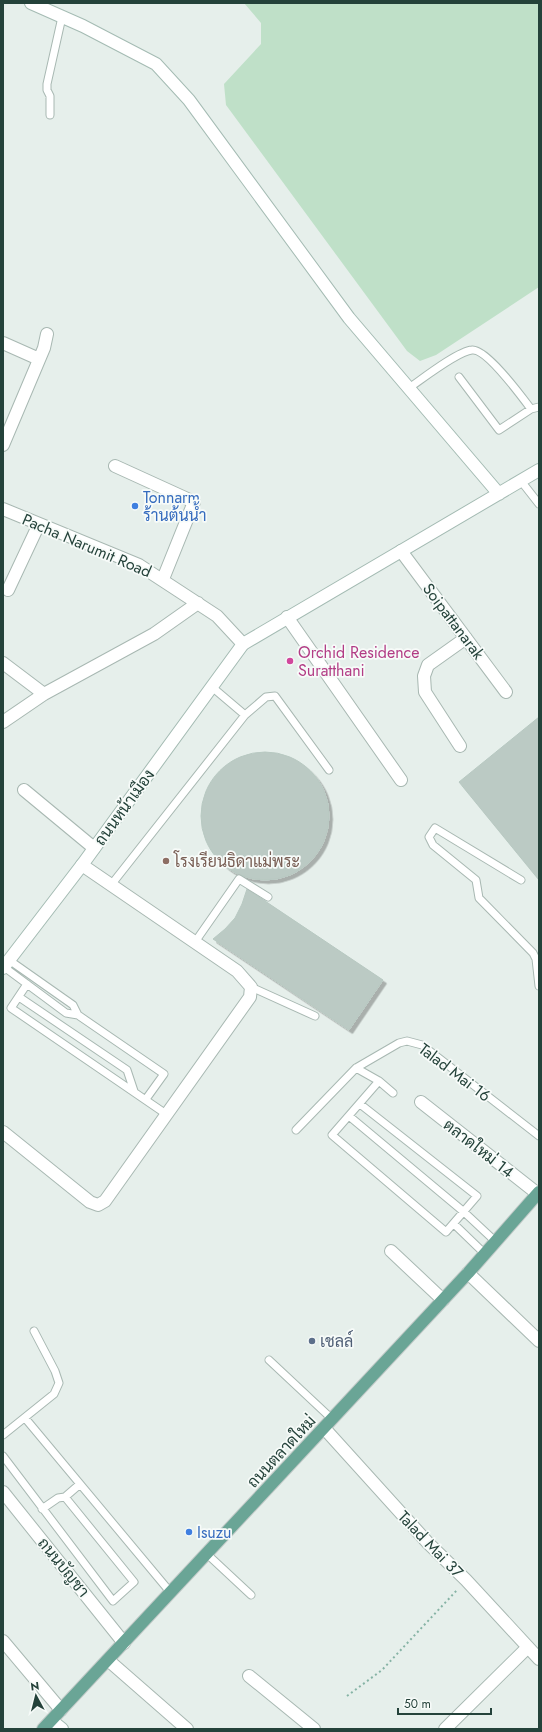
<svg xmlns="http://www.w3.org/2000/svg" width="542" height="1732" font-family="Jost,Sarabun,sans-serif">
	<style>
		.green { fill: #bfe0c8 }
		.building { fill: #bbcac4; stroke: #b8c9c2; filter: url(#shadow) }
		.lines { fill: none; stroke-linecap: round; stroke-linejoin: round }
		.lane-casing { stroke: #a8b8b2; stroke-width: 9 }
		.street-casing { stroke: #a8b8b2; stroke-width: 14 }
		.secondary-casing { stroke: #a4bbb3; stroke-width: 14 }
		.primary-casing { stroke: #c2cac8; stroke-width: 14 }
		.path { stroke: #86b3a5; stroke-width: 2; stroke-dasharray: 2 3; stroke-linecap: butt }
		.lane { stroke: #fff; stroke-width: 7 }
		.street { stroke: #fff; stroke-width: 12 }
		.secondary { stroke: #fff; stroke-width: 12 }
		.primary { stroke: #6aa596; stroke-width: 12 }
		.shop-dot { fill: #3f7fe0; stroke: #f7fbf9; stroke-width: 1.5 }
		.hotel-dot { fill: #d1479c; stroke: #f7fbf9; stroke-width: 1.5 }
		.education-dot { fill: #8d6e63; stroke: #f7fbf9; stroke-width: 1.5 }
		.service-dot { fill: #5c6f8a; stroke: #f7fbf9; stroke-width: 1.5 }
		.labels { text-anchor: middle; stroke-width: 3.5; stroke-linejoin: round; paint-order: stroke }
		.shop-label { font-size: 16px; fill: #366cbe; stroke: #f7fbf9; text-anchor: start }
		.street-label { font-size: 16px; fill: #24423a; stroke: #f7fbf9 }
		.hotel-label { font-size: 16px; fill: #b23c85; stroke: #f7fbf9; text-anchor: start }
		.education-label { font-size: 16px; fill: #785e54; stroke: #f7fbf9; text-anchor: start }
		.service-label { font-size: 16px; fill: #4e5e75; stroke: #f7fbf9; text-anchor: start }
	</style>
	<defs>
		<filter id="shadow"><feDropShadow dx="3.5" dy="3.5" stdDeviation="0" flood-color="#0004"/></filter>
	</defs>
	<rect width="100%" height="100%" fill="#e6efeb"/>
	<path class="green" d="M244,3H539V287L436,355L420,361L407,351L226,105L224,84L261,44V23Z"/>
	<path class="building" d="M539,717V880L459,782Z
		M201 816a64 64 0 1 1 128 0a64 64 0 1 1-128 0Z
		M247,889L383,980L349,1030L213,939L225,929L235,918L242,904Z"/>
	<g class="lines">
		<defs>
			<path id="lane" d="M50,115V96L47,90V84L62,17
				M459,377L499,430L531,409
				M409,388C422,379 458,351 472,350C486,348 522,397 531,409L539,407
				M521,481L539,504
				M212,687L245,715
				M521,880L435,828L429,837L433,845L476,880L479,898L533,953L536,959L539,986
				M111,885L245,715L266,697L275,696L329,770
				M195,942L239,879L268,897
				M9,960L73,1005L78,1015
				M4,967L66,1013L78,1015L164,1074L146,1099
				M27,984L11,1008L166,1114
				M251,987L315,1016
				M19,997L127,1070L134,1091
				M356,1068L379,1081L393,1093
				M360,1104L477,1196L446,1232L332,1135L379,1081
				M349,1116L464,1212L496,1242
				M296,1130L356,1068L399,1043L407,1041L422,1045L539,1136
				M454,1224L485,1254
				M269,1360L332,1419
				M25,1418L171,1593
				M3,1435L54,1394L59,1383L55,1371L34,1331
				M3,1456L113,1601L134,1582L65,1497
				M42,1509L58,1498L65,1497L80,1484
				M207,1554L251,1595"/>
			<path id="street" d="M3,343L39,359
				M3,445L44,348L47,334
				M115,466L194,502L163,579
				M3,509L139,565L217,616L243,644
				M401,551L506,692
				M8,590L39,524
				M287,617L401,780
				M3,663L44,694
				M3,722L44,694L154,634L198,603
				M460,746L425,692L424,676L428,665L466,638
				M24,790L94,848
				M421,1102L538,1194
				M3,1132L90,1202L98,1205L105,1201L250,997L251,987L237,971L82,865
				M391,1251L443,1300
				M468,1273L539,1341
				M324,1428L428,1543L466,1580L539,1659
				M3,1492L124,1643
				M3,1641L61,1710
				M108,1660L187,1729
				M249,1676L314,1729
				M445,1729L528,1647"/>
			<path id="secondary" d="M31,3L83,26L156,64L189,100L349,318L499,494
				M3,968L82,865L243,644L539,470
				M52,1721L62,1729"/>
			<path id="primary" d="M43,1729L468,1273L539,1192"/>
		</defs>
		<use href="#lane" class="lane-casing"/>
		<use href="#street" class="street-casing"/>
		<use href="#secondary" class="secondary-casing"/>
		<use href="#primary" class="primary-casing"/>
		<path class="path" d="M347,1696L382,1670L458,1589"/>
		<use href="#lane" class="lane"/>
		<use href="#street" class="street"/>
		<use href="#secondary" class="secondary"/>
		<use href="#primary" class="primary"/>
	</g>
	<g class="shop-dot">
		<circle cx="135" cy="506" r="4"/>
		<circle cx="189" cy="1532" r="4"/>
	</g>
	<circle class="hotel-dot" cx="290" cy="661" r="4"/>
	<circle class="education-dot" cx="166" cy="861" r="4"/>
	<circle class="service-dot" cx="312" cy="1341" r="4"/>
	<g class="labels">
		<g class="shop-label">
			<text x="143" y="503">Tonnarm<tspan x="143" dy="18">ร้านต้นน้ำ</tspan></text>
			<text x="197" y="1538">Isuzu</text>
		</g>
		<g class="street-label">
			<text transform="translate(87 545) rotate(23)" y="6">Pacha Narumit Road</text>
			<text transform="translate(454 621) rotate(53)" y="6">Soipattanarak</text>
			<text transform="translate(124 807) rotate(-54)" y="6">ถนนหน้าเมือง</text>
			<text transform="translate(455 1072) rotate(37)" y="6">Talad Mai 16</text>
			<text transform="translate(479 1148) rotate(38)" y="6">ตลาดใหม่ 14</text>
			<text transform="translate(281 1451) rotate(-47)" y="6">ถนนตลาดใหม่</text>
			<text transform="translate(431 1544) rotate(46)" y="6">Talad Mai 37</text>
			<text transform="translate(64 1567) rotate(51)" y="6">ถนนบัญชา</text>
		</g>
		<g class="hotel-label">
			<text x="298" y="658">Orchid Residence<tspan x="298" dy="18">Suratthani</tspan></text>
		</g>
		<g class="education-label">
			<text x="174" y="867">โรงเรียนธิดาแม่พระ</text>
		</g>
		<g class="service-label">
			<text x="320" y="1347">เชลล์</text>
		</g>
	</g>
	<rect width="542" height="1732" fill="none" stroke="#24423a" stroke-width="8"/>
	<g transform="translate(36 1696) rotate(353)" stroke="#f7fbf9" stroke-width="3" paint-order="stroke">
	<path d="M0-3L7 15L0 10L-7 15Z" fill="#24423a"/>
	<text y="-6" font-size="11" font-weight="bold" text-anchor="middle" fill="#24423a">N</text>
	</g>
	<path d="M398 1708v6h93v-6" fill="none" stroke="#24423a" stroke-width="2"/>
	<text x="404" y="1708" font-size="12" fill="#24423a" stroke="#f7fbf9" stroke-width="3" paint-order="stroke">50 m</text>
</svg>
